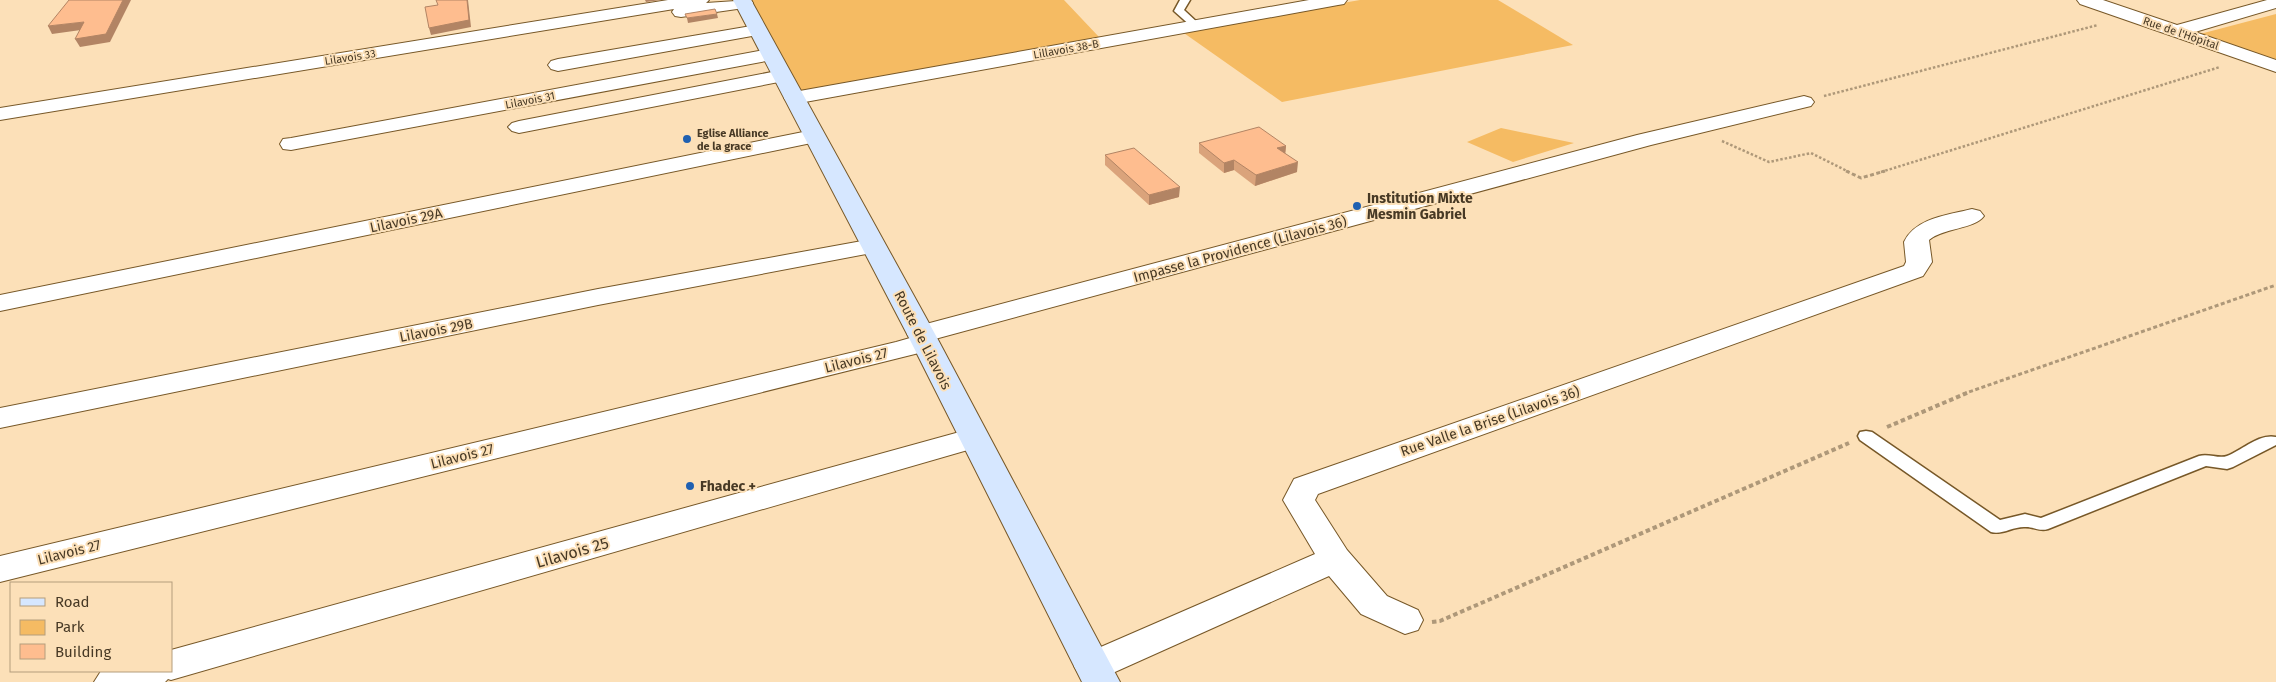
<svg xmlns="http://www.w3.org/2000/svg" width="2276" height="682" font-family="'Fira Sans',sans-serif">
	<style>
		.green { fill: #f5bb63 }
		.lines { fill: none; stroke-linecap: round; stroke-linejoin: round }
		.service-casing { stroke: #775828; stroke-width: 3 }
		.minor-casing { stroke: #775828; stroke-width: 2 }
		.secondary-casing { stroke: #775828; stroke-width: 2 }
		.path-far2 { stroke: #ae9879; stroke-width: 2.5; stroke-dasharray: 2.5 2; stroke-linecap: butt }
		.path-far1 { stroke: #ae9879; stroke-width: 3; stroke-dasharray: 4 2.5; stroke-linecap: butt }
		.path { stroke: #ae9879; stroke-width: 4; stroke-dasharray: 4.5 3; stroke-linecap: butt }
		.service { fill: #fff; fill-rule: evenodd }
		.minor { fill: #fff; fill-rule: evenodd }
		.secondary { fill: #d6e7ff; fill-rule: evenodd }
		.wall { fill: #daa37b }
		.shaded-wall { fill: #b28464 }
		.building { fill: #febd8f; stroke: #b28464 }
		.poi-dot { fill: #1f60b1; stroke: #fce0b8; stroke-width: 2 }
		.labels { text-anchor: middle; stroke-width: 4; stroke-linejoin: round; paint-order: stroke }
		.far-street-label { font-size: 11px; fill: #473925; stroke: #fce0b8 }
		.far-poi-label { font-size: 11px; font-weight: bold; fill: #473925; stroke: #fce0b8; text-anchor: start }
		.poi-label { font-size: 14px; font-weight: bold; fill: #473925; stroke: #fce0b8; text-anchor: start }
		.street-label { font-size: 14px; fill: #473925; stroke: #fce0b8 }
		.near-street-label { font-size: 16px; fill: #473925; stroke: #fce0b8 }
	</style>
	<rect width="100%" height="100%" fill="#fce0b8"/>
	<path class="green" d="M750,0H1064L1099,37L800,93Z
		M1360,0H1498L1573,45L1282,102L1181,31Z
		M2276,14V60L2200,34Z
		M1501,128L1574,143L1513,162L1467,142Z"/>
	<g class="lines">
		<defs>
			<path id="service" d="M1180,0H1190L1184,10L1198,23V27H1192L1174,11Z
				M1866,431L1872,432L2000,520L2025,514L2041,518L2199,456C2208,453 2219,459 2227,456C2242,450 2260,433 2276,437V445L2233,467L2227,469L2206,466L2048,529C2039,532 2033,526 2024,527C2012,527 2002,535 1991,532L1860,440L1858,436L1860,432Z"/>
			<path id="minor" d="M668,0H709L706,3L751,0L753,3L750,7L744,8L681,17L675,16L672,12L674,9L0,120V108Z
				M1309,0H1347L1344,4L1338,5L794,104L787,102L784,98L787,94L794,92Z
				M2077,0H2103L2177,25L2267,0H2276V8L2195,32L2276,60V72L2080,4Z
				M757,25L763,26L766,30L763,34L558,71L551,69L548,65L551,61L558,59Z
				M770,49L777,51L779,55L777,59L291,150L283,149L280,144L283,139L291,138Z
				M782,70L789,72L792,76L789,80L519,133L512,131L508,127L512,123L519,121Z
				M1804,96L1811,98L1814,102L1811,106L1651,145L935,339L938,342L934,348L915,354L0,582V556L896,342L910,338L907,334L911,328L1637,135Z
				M813,130L821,131L824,136L821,141L0,311V295Z
				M1972,209L1980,211L1984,216C1975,229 1943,228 1929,240L1932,262L1923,276L1318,494L1315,500L1347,550L1387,596L1418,610L1423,620L1418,630L1405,634L1361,614L1329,576L1106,676L1093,681L1080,676L1074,666L1080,656L1315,554L1283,500L1294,479L1904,266L1906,262L1904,242C1915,218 1948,215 1972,209Z
				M873,239L882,241L885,246L882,251L598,305L0,428V408L598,289Z
				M974,428L985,431L989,438L985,445L171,680L168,679L165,682H94L101,671H171V650Z"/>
			<path id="secondary" d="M733,0H751L935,334L1120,682H1082L907,334Z"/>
		</defs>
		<use href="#service" class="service-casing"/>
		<use href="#minor" class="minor-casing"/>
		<use href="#secondary" class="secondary-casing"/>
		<path class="path-far2" d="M1824,96L2098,25
			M1722,141L1769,162L1811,153L1849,172
			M1881,172L2220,67"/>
		<path class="path-far1" d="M1846,171L1861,178L1885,171
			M1963,394L2276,285"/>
		<path class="path" d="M1887,427L1967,393
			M1432,622L1440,621L1849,443"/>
		<use href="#service" class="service"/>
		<use href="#minor" class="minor"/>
		<use href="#secondary" class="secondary"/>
	</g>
	<path class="wall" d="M1199,143L1286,146L1285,154L1297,172L1255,186L1234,170L1224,173L1199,153Z
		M1105,155L1179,197L1149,205L1105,165Z"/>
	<path class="shaded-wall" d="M123,0H131L110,42L80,47L75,39Z
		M467,0H468L471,27L431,35L429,28Z
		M645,0H661L646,2Z
		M717,14L718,18L688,23L687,18Z
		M84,22L88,29L52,34L48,26Z
		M1286,146L1285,156L1277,148Z
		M1234,160V170L1224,173V163Z
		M1298,162L1297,172L1255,186L1256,175Z
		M1180,187L1179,197L1149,205V195Z"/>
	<path class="building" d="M69,0H123L106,34L75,39L84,22L48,26Z
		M436,0H467L469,20L429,28L425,7L438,5Z
		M715,9L717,14L687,18L685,14Z
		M1259,127L1286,146L1277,148L1298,162L1256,175L1234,160L1224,163L1199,143Z
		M1134,148L1180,187L1149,195L1105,155Z"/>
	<g class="poi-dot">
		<circle cx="687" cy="139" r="5"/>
		<circle cx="1357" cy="206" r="5"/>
		<circle cx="690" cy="486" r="5"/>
	</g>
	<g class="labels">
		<g class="far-street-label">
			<text transform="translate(2181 33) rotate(19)" y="4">Rue de l'Hôpital</text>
			<text transform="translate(1066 49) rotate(-10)" y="4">Lillavois 38-B</text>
			<text transform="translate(350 57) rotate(-9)" y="4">Lilavois 33</text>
			<text transform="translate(530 100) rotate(-11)" y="4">Lilavois 31</text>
		</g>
		<g class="far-poi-label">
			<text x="697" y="137">Eglise Alliance<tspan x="697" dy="13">de la grace</tspan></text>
		</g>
		<g class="poi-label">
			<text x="1367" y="203">Institution Mixte<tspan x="1367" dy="16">Mesmin Gabriel</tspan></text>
			<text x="700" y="491">Fhadec +</text>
		</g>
		<g class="street-label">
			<text transform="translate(406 220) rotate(-12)" y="5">Lilavois 29A</text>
			<text transform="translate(1240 249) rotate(-15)" y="5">Impasse la Providence (Lilavois 36)</text>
			<text transform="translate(436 330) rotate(-11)" y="5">Lilavois 29B</text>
			<text transform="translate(923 340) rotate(63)" y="5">Route de Lilavois</text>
			<text transform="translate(856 360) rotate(-14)" y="5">Lilavois 27</text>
			<text transform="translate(1490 421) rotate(-19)" y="5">Rue Valle la Brise (Lilavois 36)</text>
			<text transform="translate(462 456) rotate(-14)" y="5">Lilavois 27</text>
			<text transform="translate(69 552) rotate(-14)" y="5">Lilavois 27</text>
		</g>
		<g class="near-street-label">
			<text transform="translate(572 552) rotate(-16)" y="6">Lilavois 25</text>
		</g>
	</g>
	<rect x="10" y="582" width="162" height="90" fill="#fce0b8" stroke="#b49d7d"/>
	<rect x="20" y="598" width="25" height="8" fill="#d6e7ff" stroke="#b49d7d"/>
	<text x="55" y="607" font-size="15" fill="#473925">Road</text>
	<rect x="20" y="620" width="25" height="15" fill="#f5bb63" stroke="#b49d7d"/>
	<text x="55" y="632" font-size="15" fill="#473925">Park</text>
	<rect x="20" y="644" width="25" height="15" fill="#febd8f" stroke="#b49d7d"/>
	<text x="55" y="657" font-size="15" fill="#473925">Building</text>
</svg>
